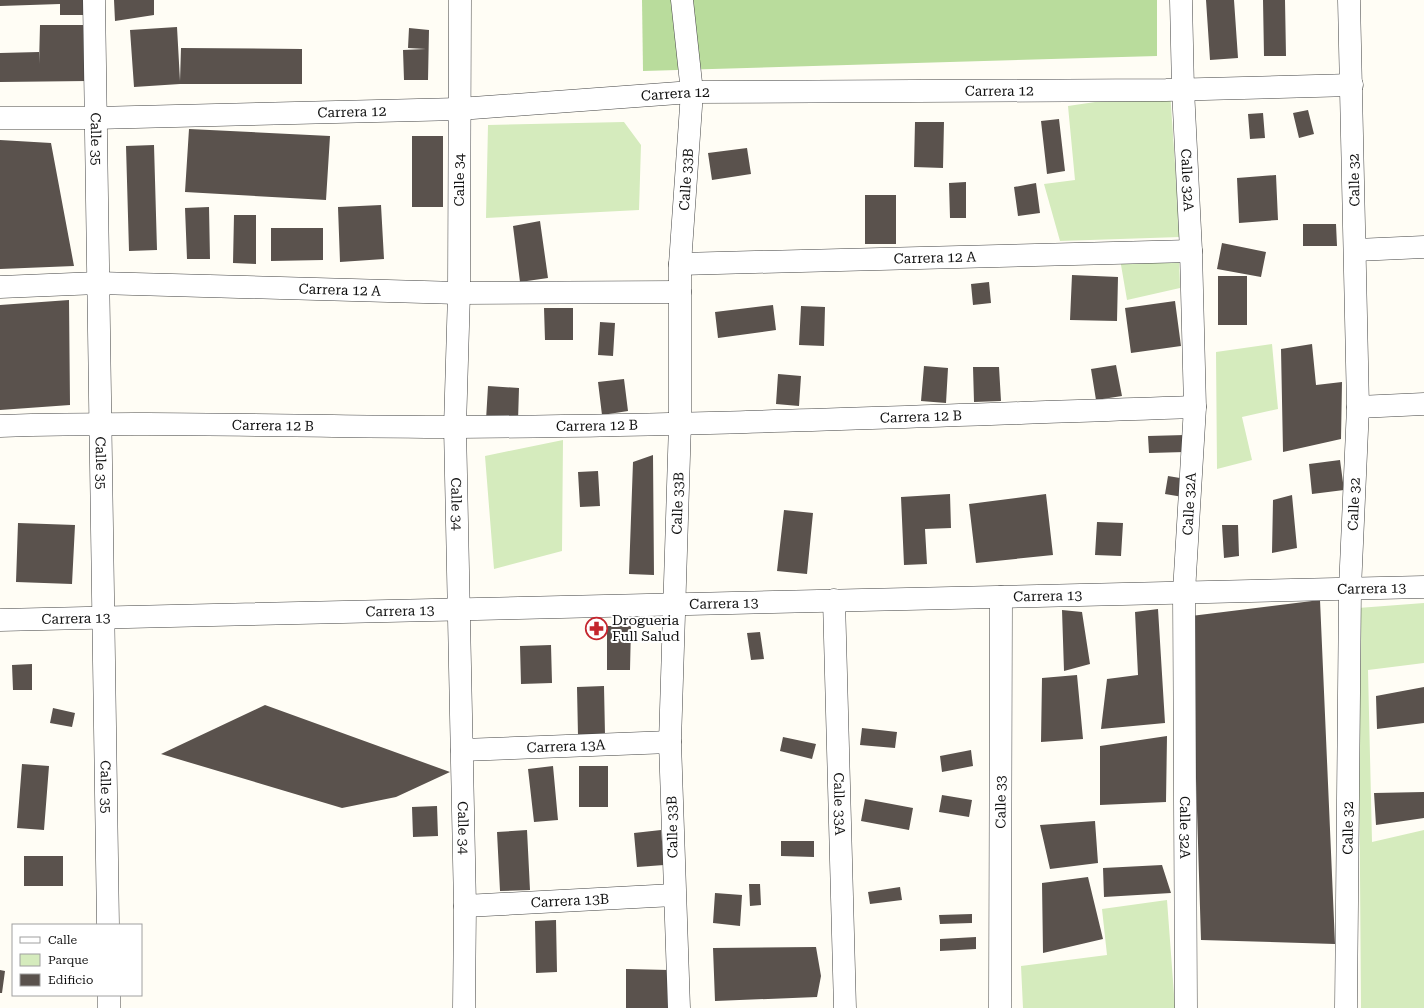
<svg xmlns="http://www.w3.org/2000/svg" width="1424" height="1008" font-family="'Roboto Serif',serif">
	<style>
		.green { fill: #d5ebbd }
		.forest { fill: #b9dc9c }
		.building { fill: #5a524d }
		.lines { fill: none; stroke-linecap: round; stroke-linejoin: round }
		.minor-casing { stroke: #444; stroke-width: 23 }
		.minor { stroke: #fff; stroke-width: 22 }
		.labels { text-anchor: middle; stroke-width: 4; stroke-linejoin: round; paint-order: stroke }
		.street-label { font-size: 14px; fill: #111; stroke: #fff }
		.poi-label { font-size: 14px; fill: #111; stroke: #fff; text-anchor: start }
	</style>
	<rect width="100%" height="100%" fill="#fffdf5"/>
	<path class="green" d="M1170,91L1180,237L1060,241L1044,184L1075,180L1068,106Z
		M624,122L641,145L639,210L486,218L488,125Z
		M1179,256L1180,288L1127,300L1120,259Z
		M1272,344L1278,409L1242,417L1252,460L1217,469L1216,352Z
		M563,440L562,551L494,569L485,456Z
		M1424,603V663L1368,670L1372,842L1424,830V1008H1361L1358,608Z
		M1167,900L1175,1008H1023L1021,966L1107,955L1102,909Z"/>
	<path class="forest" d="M642,0H1157V56L643,71Z"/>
	<path class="building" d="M0,0H85L86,15H60V4L0,6Z
		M114,0H154V15L115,21Z
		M1206,0H1234L1238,58L1210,60Z
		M1263,0H1285L1286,56H1264Z
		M40,25H87V81L0,82V53L39,52V64Z
		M177,27L180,81L181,48L302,49V84H180L134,87L130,30Z
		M409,28L429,30L428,80H404L403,50L426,49L408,48Z
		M1308,110L1314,134L1299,138L1293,113Z
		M1263,113L1265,138L1250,139L1248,114Z
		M1059,119L1065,171L1047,174L1041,121Z
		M915,122H944L943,168L914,167Z
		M189,129L330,136L326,200L185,192Z
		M412,136H443V207H412Z
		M0,140L51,143L74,266L0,269Z
		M154,145L157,250L129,251L126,146Z
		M747,148L751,174L712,180L708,153Z
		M1276,175L1278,220L1239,223L1237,178Z
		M966,182V218H950L949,183Z
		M1036,183L1040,213L1018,216L1014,187Z
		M865,195H896V244H865Z
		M381,205L384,259L340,262L338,207Z
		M209,207L210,259H187L185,208Z
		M234,215H256V264L233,263Z
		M540,221L548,278L520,282L513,226Z
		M1303,224H1336L1337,246H1303Z
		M271,228H323V260L271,261Z
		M1222,243L1266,252L1261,277L1217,269Z
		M1072,275L1118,277L1117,321L1070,320Z
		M1218,276H1247V325H1218Z
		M989,282L991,303L973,305L971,284Z
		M69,300L70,405L0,410V305Z
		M1175,301L1181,346L1131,353L1125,308Z
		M773,305L776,330L718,338L715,312Z
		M801,306L825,307L824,346L799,345Z
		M544,308H573V340H545Z
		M600,322L615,323L613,356L598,355Z
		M1312,344L1316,385L1342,382L1341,439L1283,452L1281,349Z
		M1116,365L1122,396L1096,400L1091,369Z
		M924,366L948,368L946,403L921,401Z
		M973,367H999L1001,401L974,402Z
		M778,374L801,376L799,406L776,404Z
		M624,379L628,411L602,415L598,382Z
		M488,386L519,388L518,421L486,420Z
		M1185,435V452L1149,453L1148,436Z
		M653,455L654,575L629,574L633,462Z
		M1340,460L1344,490L1312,494L1309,464Z
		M598,471L600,506L580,507L578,472Z
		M1168,476L1186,479L1183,497L1165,494Z
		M950,494L951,528L925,529L927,564L904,565L901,497Z
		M1046,494L1053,555L976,563L969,504Z
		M1292,495L1297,548L1272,553L1273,500Z
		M784,510L813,513L807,574L777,571Z
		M1097,522L1123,523L1121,556L1095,555Z
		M18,523L75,525L72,584L16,582Z
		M1222,525H1238L1239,556L1224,558Z
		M1320,600L1335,944L1201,940L1191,616Z
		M1158,609L1165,723L1101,729L1107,679L1138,675L1135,612Z
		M1062,610L1082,612L1090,664L1064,671Z
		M607,626H631L630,670H607Z
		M760,632L764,659L751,660L747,633Z
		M551,645L552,683L521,684L520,646Z
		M32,664V690H13L12,665Z
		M1077,675L1083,739L1041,742L1042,678Z
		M604,686L605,735L578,736L577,687Z
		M1424,687V723L1377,729L1376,696Z
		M265,705L450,772L396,797L342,808L161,754Z
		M53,708L75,713L72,727L50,723Z
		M862,728L897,732L895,748L860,745Z
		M1167,736L1166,802L1100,805V746Z
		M783,737L816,744L812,759L780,751Z
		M971,750L973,766L942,772L940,756Z
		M22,764L49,766L44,830L17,828Z
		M553,766L558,820L534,822L528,769Z
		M579,766H608V807H579Z
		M1424,792V818L1376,825L1374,793Z
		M942,795L972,800L969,817L939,812Z
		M865,799L913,808L909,830L861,821Z
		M437,806L438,836L413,837L412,807Z
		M1095,821L1098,863L1050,869L1040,825Z
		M527,830L530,890L500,891L497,832Z
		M661,830L664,865L637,867L634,833Z
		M781,841H814V857L781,856Z
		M24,856H63V886H24Z
		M1162,865L1171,893L1104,897L1103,868Z
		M1088,877L1103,939L1043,953L1042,883Z
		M749,884H760L761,905L750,906Z
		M900,887L902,900L870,904L868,892Z
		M715,893L742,895L740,926L713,923Z
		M972,914V923L940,924L939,915Z
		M556,920L557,972L536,973L535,921Z
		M976,937V949L940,951V939Z
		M816,947L821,976L817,997L715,1001L713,948Z
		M626,969L669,970L668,1008H626Z
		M0,970L5,971L2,993H0Z"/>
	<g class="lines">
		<defs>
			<g id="minor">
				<path id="s1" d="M94,0L108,925"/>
				<path id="s2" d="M460,0L459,293L455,427L465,906L464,1008"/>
				<path id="s3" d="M1181,0L1183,89L1191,251L1195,407L1184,592L1186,1008"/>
				<path id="s4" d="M0,118H95L459,109L692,92L1166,90L1352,85"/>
				<path d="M1356,250L1424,247"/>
				<path id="s5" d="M680,264L1191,251"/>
				<path id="s6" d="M0,287L98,283L459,293L680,292"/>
				<path d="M1358,407L1424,404"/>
				<path id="s7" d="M0,426C152,421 304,427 456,427C702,426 949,415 1195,407"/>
				<path id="s8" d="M834,600L845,1008"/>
				<path id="s9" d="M0,620L1424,587"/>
				<path id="s10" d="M462,750L670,742"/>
				<path id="s11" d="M465,906L674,895"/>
				<path d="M109,995V1008"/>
				<path id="s12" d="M679,1008L670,742L680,423V264L692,92L682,0"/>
				<path id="s13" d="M1000,1008L1001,597"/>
				<path id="s14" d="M1346,1008L1350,589L1358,407L1349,0"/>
			</g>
		</defs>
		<use href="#minor" class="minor-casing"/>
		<use href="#minor" class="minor"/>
	</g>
	<defs>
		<symbol id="pharmacy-ring" viewBox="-11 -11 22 22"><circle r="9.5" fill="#fff" stroke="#c4262e" stroke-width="1.5"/><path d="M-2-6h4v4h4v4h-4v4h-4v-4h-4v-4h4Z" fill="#c4262e"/></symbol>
	</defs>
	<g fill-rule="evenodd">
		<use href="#pharmacy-ring" x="584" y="616" width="25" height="25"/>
	</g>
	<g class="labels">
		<g class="street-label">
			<text dy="5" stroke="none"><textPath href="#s4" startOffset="1000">Carrera 12</textPath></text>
			<text dy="5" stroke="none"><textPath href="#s4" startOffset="676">Carrera 12</textPath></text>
			<text dy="5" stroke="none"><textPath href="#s4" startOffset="352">Carrera 12</textPath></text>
			<text dy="5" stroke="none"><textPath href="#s1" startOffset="139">Calle 35</textPath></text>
			<text transform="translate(459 180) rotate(-90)" y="5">Calle 34</text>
			<text dy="5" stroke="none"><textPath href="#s12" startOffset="829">Calle 33B</textPath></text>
			<text dy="5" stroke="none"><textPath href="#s3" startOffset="180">Calle 32A</textPath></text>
			<text transform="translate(1354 180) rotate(-91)" y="5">Calle 32</text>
			<text dy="5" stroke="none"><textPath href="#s5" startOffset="255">Carrera 12 A</textPath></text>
			<text dy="5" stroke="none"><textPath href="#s6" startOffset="340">Carrera 12 A</textPath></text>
			<text dy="5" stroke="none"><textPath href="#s7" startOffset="921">Carrera 12 B</textPath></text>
			<text dy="5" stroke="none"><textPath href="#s7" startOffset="273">Carrera 12 B</textPath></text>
			<text dy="5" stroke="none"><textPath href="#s7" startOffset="597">Carrera 12 B</textPath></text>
			<text dy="5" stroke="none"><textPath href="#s1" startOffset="463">Calle 35</textPath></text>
			<text dy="5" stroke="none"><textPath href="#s2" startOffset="504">Calle 34</textPath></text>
			<text dy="5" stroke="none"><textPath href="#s12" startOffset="505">Calle 33B</textPath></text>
			<text transform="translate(1189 504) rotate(-87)" y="5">Calle 32A</text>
			<text dy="5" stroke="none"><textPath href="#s14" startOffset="504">Calle 32</textPath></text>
			<text dy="5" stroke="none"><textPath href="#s9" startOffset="1372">Carrera 13</textPath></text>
			<text dy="5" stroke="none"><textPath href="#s9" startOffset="1048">Carrera 13</textPath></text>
			<text dy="5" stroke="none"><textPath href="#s9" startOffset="724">Carrera 13</textPath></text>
			<text dy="5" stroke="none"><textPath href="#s9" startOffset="400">Carrera 13</textPath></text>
			<text dy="5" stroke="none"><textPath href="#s9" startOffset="76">Carrera 13</textPath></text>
			<text dy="5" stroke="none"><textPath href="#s10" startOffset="104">Carrera 13A</textPath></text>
			<text dy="5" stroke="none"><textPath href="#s1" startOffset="787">Calle 35</textPath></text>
			<text dy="5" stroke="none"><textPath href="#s13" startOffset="206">Calle 33</textPath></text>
			<text dy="5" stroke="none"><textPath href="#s8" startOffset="204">Calle 33A</textPath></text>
			<text transform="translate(672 827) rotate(-91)" y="5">Calle 33B</text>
			<text dy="5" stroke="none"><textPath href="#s2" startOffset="828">Calle 34</textPath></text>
			<text dy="5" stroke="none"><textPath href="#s3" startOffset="828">Calle 32A</textPath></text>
			<text dy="5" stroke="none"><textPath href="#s14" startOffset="180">Calle 32</textPath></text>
			<text dy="5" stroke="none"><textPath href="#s11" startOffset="105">Carrera 13B</textPath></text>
		</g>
		<g class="poi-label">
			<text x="612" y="625">Drogueria<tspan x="612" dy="16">Full Salud</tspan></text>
		</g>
	</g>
	<rect x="12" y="924" width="130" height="72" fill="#ffffff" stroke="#a0a0a0"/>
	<rect x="20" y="937" width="20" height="6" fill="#ffffff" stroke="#a0a0a0"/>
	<text x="48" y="944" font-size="12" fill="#111111">Calle</text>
	<rect x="20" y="954" width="20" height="12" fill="#d5ebbd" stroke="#a0a0a0"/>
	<text x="48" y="964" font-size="12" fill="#111111">Parque</text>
	<rect x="20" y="974" width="20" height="12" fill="#5a524d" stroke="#a0a0a0"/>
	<text x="48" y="984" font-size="12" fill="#111111">Edificio</text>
</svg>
